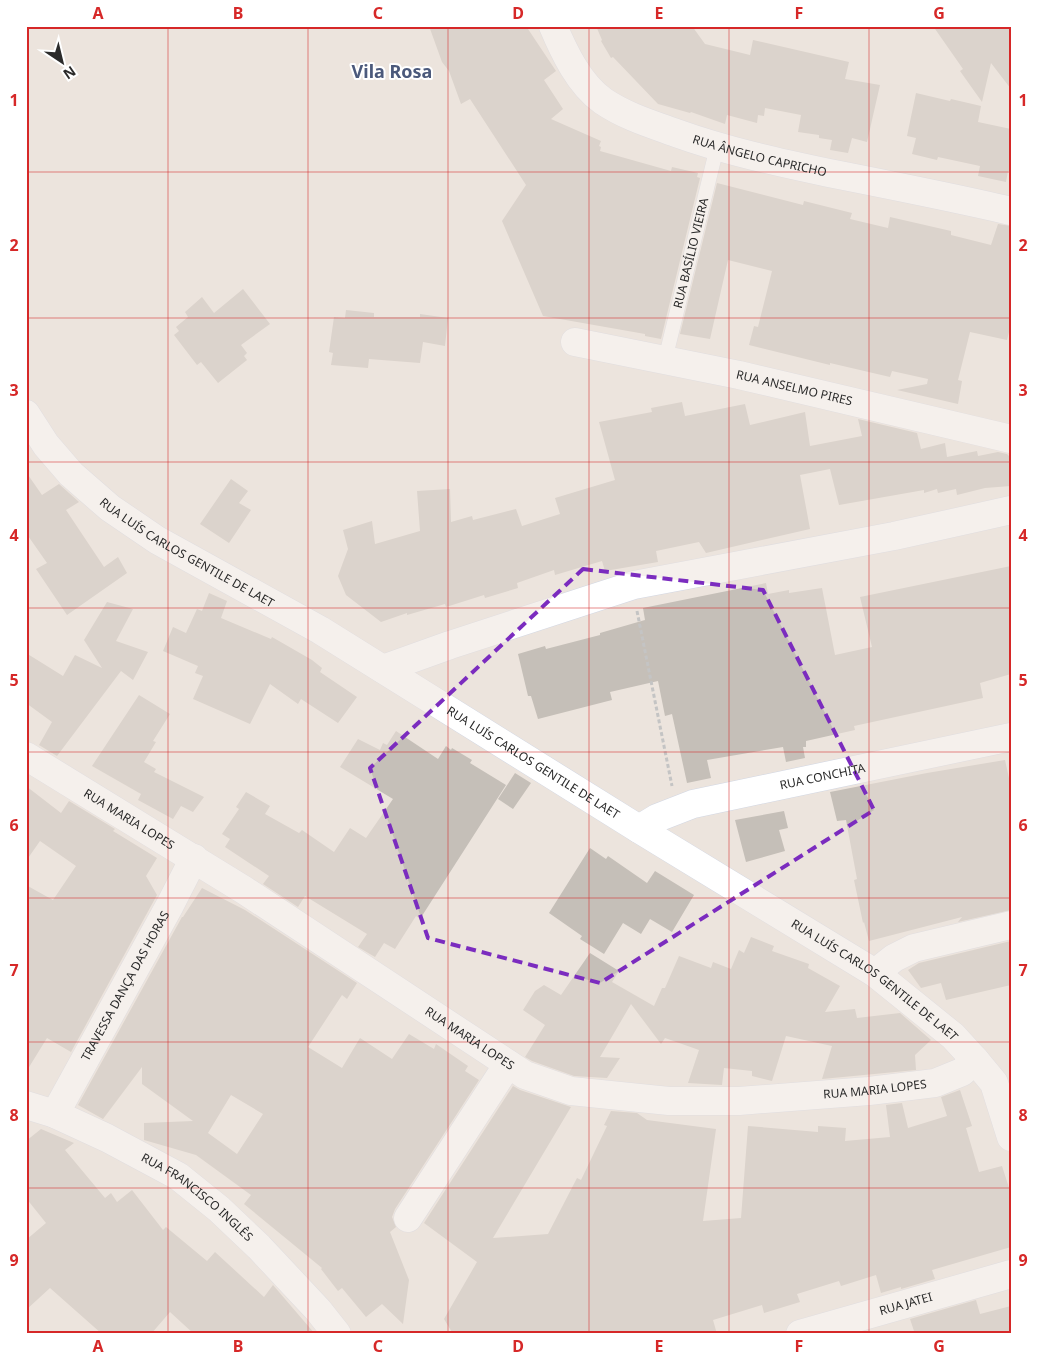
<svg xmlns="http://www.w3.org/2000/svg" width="1037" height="1360" font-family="'Noto Sans',sans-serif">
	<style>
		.building { fill: #c5bfb8; fill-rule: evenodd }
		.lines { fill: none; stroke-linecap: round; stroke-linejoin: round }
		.lane-casing { stroke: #d2d7e3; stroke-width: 15 }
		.street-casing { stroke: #d2d7e3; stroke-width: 29 }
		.path { stroke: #c4c4c4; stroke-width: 3; stroke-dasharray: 4 2.5; stroke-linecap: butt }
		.lane { stroke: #fff; stroke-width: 14 }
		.street { stroke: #fff; stroke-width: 28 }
		.marked { fill: none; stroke: #7b2cbf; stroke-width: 4; stroke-dasharray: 10 6; stroke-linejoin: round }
		.grid { fill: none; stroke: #d62828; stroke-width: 1; stroke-opacity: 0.55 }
		.labels { text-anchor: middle; stroke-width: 4; stroke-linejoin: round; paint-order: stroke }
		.street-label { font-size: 12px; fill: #2b2b2b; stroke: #fff }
		.district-label { font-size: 18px; font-weight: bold; fill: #4b597b; stroke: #fff }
		.neatline { fill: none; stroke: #d62828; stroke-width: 2 }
		.grid-label { font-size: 16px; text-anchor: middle; font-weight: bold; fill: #d62828 }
	</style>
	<rect width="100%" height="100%" fill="#ece4dd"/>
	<path class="building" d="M429,26H526L556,71L544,80L563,109L551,119L601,141L599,146L601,147L600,151L671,171L672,167L698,173L697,177L700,178L661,339L645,336V334L543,316L502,221L526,185L470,99L461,104L449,71L442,62Z
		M596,26H692L705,44L750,55L753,40L849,62L845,79L880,85L867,142L852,138L848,153L830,150L832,140L819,138V135L798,132L801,115L765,108L764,116L758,115L757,123L727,115L725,124L691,112L690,113L658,104L613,57L611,58L601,41L602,40Z
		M933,26H1011V89L991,63L982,102L960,71L963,69Z
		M916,93L950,101L951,99L981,106L978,122L1011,129V172L1008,171L1006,182L978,176L980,166L938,157L937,160L912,154L916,138L907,136Z
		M717,183L803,205L804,201L852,213L850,219L888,228L890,217L951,231V235L991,245L998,224L1011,226V324L1007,340L970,332L958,380L962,381L958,404L897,390L927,384L928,379L892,371L890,377L830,363V365L749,345L754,326L758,327L772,271L728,260L710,339L680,334Z
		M243,289L270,324L241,345L247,353L244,356L247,360L218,383L201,362L197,365L174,335L179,331L176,327L188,317L185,312L202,297L214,313Z
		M346,310L374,313V317H420V314L448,318L445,346L423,342L420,363L369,359L368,368L331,365L333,353L329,352L334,317L345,318Z
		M682,402L685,416L745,404L750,425L805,412L810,446L862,436L858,419L917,433L921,449L945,443L947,457L977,451L978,456L998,452L1007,454L1011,458V486L985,488L957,495L956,489L938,493L937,489L924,493V490L839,505L830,469L800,475L810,529L706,553L699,542L656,551L658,562L605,571L602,561L555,575L554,570L517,583L518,588L485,598L484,595L446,607L445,604L407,615V613L381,622L346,595L338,576L348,549L343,530L372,521L375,544L420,531L417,491L450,489L451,522L472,516L473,520L516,509L522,526L560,514L555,498L615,480L599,422L652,412L651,408Z
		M26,472L42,495L59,484L79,502L66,510L104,567L118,557L127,573L67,615L36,569L47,563L26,533Z
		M231,479L248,491L239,503L251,510L229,543L200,524Z
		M1011,566V674L980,683L983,698L854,726L855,730L806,741V747H803L805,758L786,762L783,747L707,760L711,778L687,783L672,714L665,716L658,681L610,692L612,700L538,719L531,696H528L518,654L545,646L546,649L600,635V633L645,620L643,608L766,583L768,594L789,590V593L822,588L835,655L872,647L860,597Z
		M209,593L227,601L221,618L271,639L272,637L312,660L322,668L320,672L357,697L338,723L301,699L298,704L270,684L250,724L193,699L203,676L195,673L198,666L163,651L173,627L186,633L197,609L202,611Z
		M107,602L133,609L116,641L148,652L133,680L121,671L57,756L39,745L52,722L26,703V653L63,676L75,655L102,668L84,640Z
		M139,695L170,714L153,741L156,742L144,762L156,769L154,772L204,797L193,812L181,806L173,819L138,800L141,794L92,766Z
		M396,731L438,759L446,746L451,750L452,748L472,760L470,763L506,785L420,919L416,916L395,949L384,943L375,957L358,947L367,934L305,896L298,907L263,884L269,876L225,847L230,839L222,834L239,809L236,807L246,792L270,806L265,814L299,833L302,830L334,852L350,828L366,838L393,799L340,767L358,739L380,750L383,743L387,745Z
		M1005,760L1011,787V910L958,922L962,917L869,941L864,922L863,923L854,880L857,879L846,820L837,821L830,792L927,773Z
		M515,773L531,783L513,809L498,799Z
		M26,786L61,813L69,801L115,829L113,831L157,858L146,876L157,895L71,1052L47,1038L26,1072V885L53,900L76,866L40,841L26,861Z
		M784,811L788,828L779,830L785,851L746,862L735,820Z
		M590,848L606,859L608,856L647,883L655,871L694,895L672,932L650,919L641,934L623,923L604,954L580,939L582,936L549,913Z
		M202,888L245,910L357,983L347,999L342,995L308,1047L342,1068L360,1038L392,1059L409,1034L434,1049L436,1044L468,1066L465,1071L479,1080L395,1209L392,1217L396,1227L390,1232L409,1280L403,1324L382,1304L366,1317L342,1288L338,1291L321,1269L322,1268L244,1204L251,1195L196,1155L144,1140V1123L193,1121L142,1084V1067L103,1119L78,1105L182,917H183ZM231,1095L263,1114L237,1154L208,1133Z
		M751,937L774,946L772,951L809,964L808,968L840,986L825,1012L855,1009L857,1018L900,1013L931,1040L915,1055L916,1070L822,1079L832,1046L786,1036L772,1081L752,1076V1071L724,1068L722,1085L688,1083L699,1050L665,1038L661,1044L631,1004L600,1057L620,1058L607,1078L574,1076L532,1061L525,1057L545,1025L523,1010L535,991L544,985L561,995L590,953L619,971L612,982L654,1006L662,988H665L679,956L711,968L713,962L731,969L739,950L744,953Z
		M1011,941V985L946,1000L941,983L921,988L908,970L919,963Z
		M513,1086L520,1090L571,1107L493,1238L548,1234L577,1178L581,1180L607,1126L604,1125L611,1111L637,1113L647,1120L716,1129L703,1221L741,1218L748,1126L818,1132V1126L846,1128L845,1141L890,1137L886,1105L902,1103L908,1128L947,1116L941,1097L960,1090L972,1126L966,1128L979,1172L1002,1166L1011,1194V1247L932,1270L935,1279L901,1289V1287L881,1293L876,1275L841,1286L839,1281L797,1294L800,1302L764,1313L762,1305L713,1320L717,1334H453L444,1319L477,1262L424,1223Z
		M41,1129L74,1143L65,1150L105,1198L111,1193L117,1202L132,1190L163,1230L166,1227L207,1261L215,1252L264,1297L273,1285L315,1334H194L170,1312L151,1334H102L50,1288L26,1310V1240L46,1223L26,1198V1141Z
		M976,1300L980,1314L1011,1306V1334H915L910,1319Z"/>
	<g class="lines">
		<defs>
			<g id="lane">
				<path id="s1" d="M665,360L717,147"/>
			</g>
			<g id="street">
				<path id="s2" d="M553,26C564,52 579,84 603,101C625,116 651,124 676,133C726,151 777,162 829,173C890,185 951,197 1011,211"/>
				<path id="s3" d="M575,342L739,375L1011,439"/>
				<path id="s4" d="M26,414L46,445L71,474L110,508L157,540L320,630L639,829L875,973L953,1036L975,1060L994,1083L1011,1137"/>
				<path d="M383,669L450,645L634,585L894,536L1011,510"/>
				<path id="s5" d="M26,756L244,890L525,1075L571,1091L669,1101H739L869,1091L935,1083L962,1072L975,1060"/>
				<path id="s6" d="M639,829L657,818L693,804L1011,737"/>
				<path d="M875,973L894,958L914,948L1011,925"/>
				<path id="s7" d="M26,1105L55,1114L107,1138L178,1176L219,1209L259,1247L318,1310L337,1334"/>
				<path id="s8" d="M55,1114L170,905L194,858"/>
				<path d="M408,1218L508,1064"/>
				<path id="s9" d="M800,1334L1011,1274"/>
			</g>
		</defs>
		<use href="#lane" class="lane-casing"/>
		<use href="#street" class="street-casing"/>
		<path class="path" d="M637,611L672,786"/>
		<use href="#lane" class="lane"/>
		<use href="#street" class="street"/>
	</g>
	<path d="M0 0H1037V1360H0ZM583,569L763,590L874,810L600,983L428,938L370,768Z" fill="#ece4dd" fill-opacity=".55" fill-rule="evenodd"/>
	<path class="marked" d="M583,569L763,590L874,810L600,983L428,938L370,768Z"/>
	<path class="grid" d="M168,26V1334M308,26V1334M448,26V1334M589,26V1334M729,26V1334M869,26V1334M26,172H1011M26,318H1011M26,462H1011M26,608H1011M26,752H1011M26,898H1011M26,1042H1011M26,1188H1011"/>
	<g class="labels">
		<g class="street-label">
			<text dy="4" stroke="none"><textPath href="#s2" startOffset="258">RUA ÂNGELO CAPRICHO</textPath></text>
			<text dy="4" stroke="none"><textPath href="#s1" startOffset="110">RUA BASÍLIO VIEIRA</textPath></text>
			<text dy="4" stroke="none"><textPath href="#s3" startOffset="224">RUA ANSELMO PIRES</textPath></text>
			<text dy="4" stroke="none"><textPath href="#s4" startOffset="216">RUA LUÍS CARLOS GENTILE DE LAET</textPath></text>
			<text dy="4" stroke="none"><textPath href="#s4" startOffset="621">RUA LUÍS CARLOS GENTILE DE LAET</textPath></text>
			<text dy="4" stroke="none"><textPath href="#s6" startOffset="192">RUA CONCHITA</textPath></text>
			<text dy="4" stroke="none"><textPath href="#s5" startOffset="121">RUA MARIA LOPES</textPath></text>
			<text dy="4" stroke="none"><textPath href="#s4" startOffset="1026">RUA LUÍS CARLOS GENTILE DE LAET</textPath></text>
			<text dy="4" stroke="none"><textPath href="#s8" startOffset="146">TRAVESSA DANÇA DAS HORAS</textPath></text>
			<text dy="4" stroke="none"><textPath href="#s5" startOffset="526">RUA MARIA LOPES</textPath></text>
			<text dy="4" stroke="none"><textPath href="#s5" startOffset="946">RUA MARIA LOPES</textPath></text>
			<text dy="4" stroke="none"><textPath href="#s7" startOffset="196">RUA FRANCISCO INGLÊS</textPath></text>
			<text dy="4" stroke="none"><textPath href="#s9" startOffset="110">RUA JATEI</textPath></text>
		</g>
		<g class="district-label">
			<text x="392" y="78">Vila Rosa</text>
		</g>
	</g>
	<rect width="1037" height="1360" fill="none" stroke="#ffffff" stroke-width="55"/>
	<g transform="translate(62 62) rotate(145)" stroke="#ffffff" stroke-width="4" paint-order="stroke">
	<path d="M0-4L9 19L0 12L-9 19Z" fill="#2b2b2b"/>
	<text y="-8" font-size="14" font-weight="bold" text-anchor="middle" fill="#2b2b2b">N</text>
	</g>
	<rect x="28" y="28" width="982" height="1304" class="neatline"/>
	<g class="grid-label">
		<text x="98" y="19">A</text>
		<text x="238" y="19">B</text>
		<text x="378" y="19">C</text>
		<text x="518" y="19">D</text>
		<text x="659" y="19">E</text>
		<text x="799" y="19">F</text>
		<text x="939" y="19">G</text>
		<text x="14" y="106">1</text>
		<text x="1023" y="106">1</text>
		<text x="14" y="251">2</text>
		<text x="1023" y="251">2</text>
		<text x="14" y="396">3</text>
		<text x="1023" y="396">3</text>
		<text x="14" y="541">4</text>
		<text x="1023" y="541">4</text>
		<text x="14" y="686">5</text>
		<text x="1023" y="686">5</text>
		<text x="14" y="831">6</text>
		<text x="1023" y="831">6</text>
		<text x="14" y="976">7</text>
		<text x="1023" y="976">7</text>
		<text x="14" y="1121">8</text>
		<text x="1023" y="1121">8</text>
		<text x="14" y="1266">9</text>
		<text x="1023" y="1266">9</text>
		<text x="98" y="1352">A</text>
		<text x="238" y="1352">B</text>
		<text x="378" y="1352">C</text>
		<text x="518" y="1352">D</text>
		<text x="659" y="1352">E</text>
		<text x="799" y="1352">F</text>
		<text x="939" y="1352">G</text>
	</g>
</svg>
